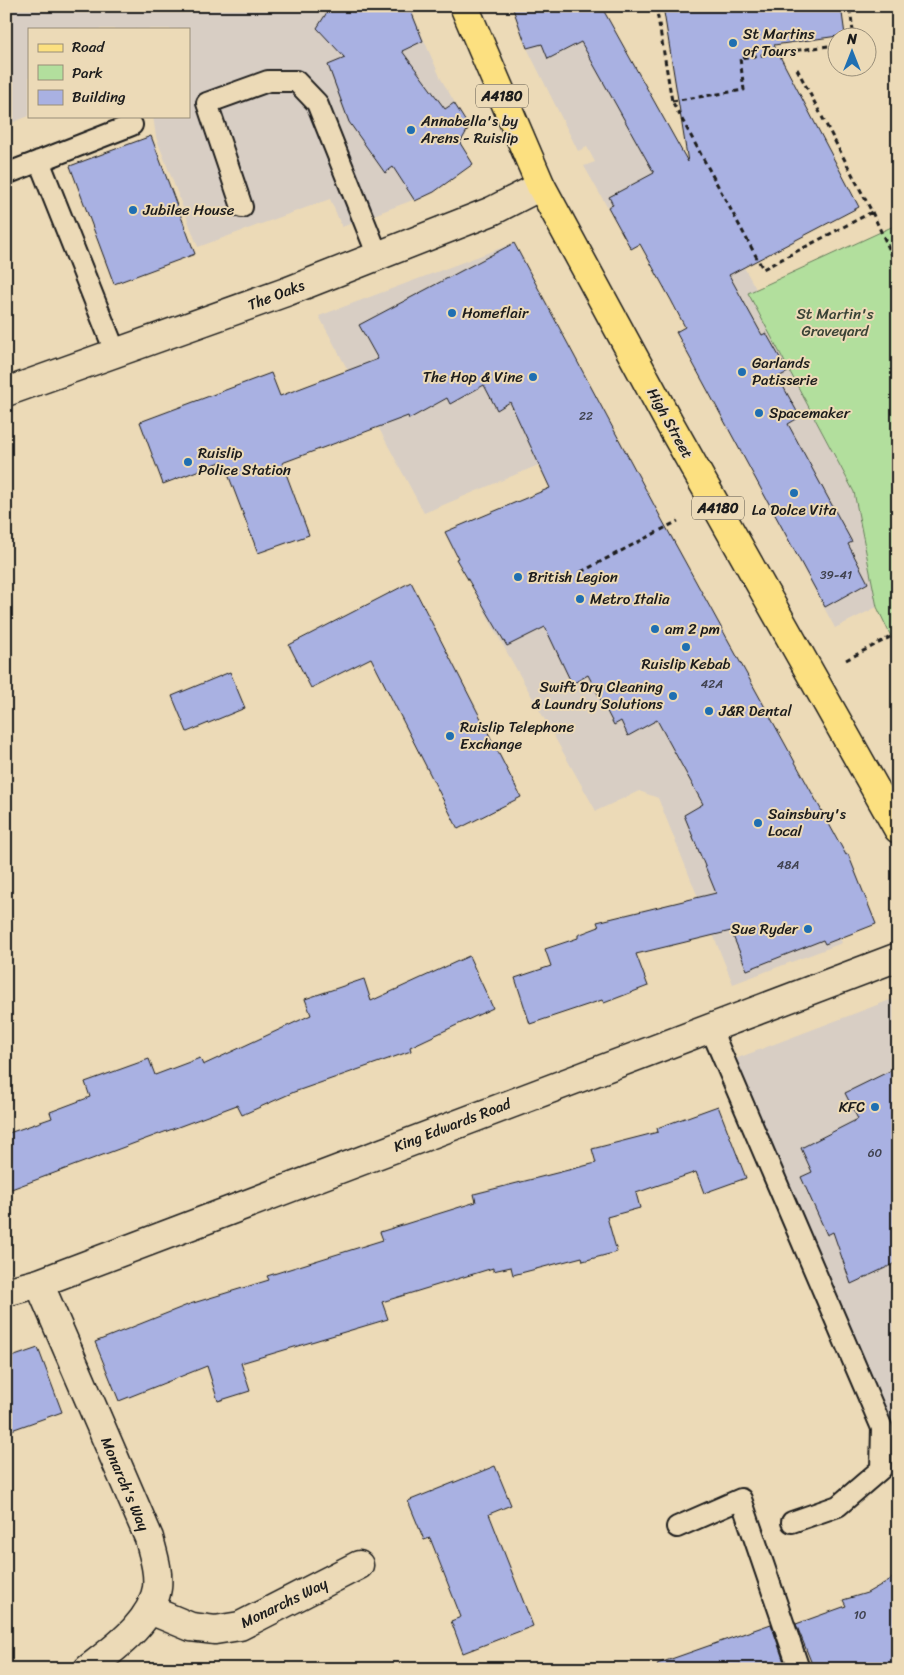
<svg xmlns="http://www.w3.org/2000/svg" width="904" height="1675" font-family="Sriracha,sans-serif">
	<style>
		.built { fill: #d8cec4 }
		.green { fill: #b2df9d; stroke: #677e5c }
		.building { fill: #a9b1e2; stroke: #1c1c1c }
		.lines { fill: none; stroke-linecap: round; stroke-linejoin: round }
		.lane-casing { stroke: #1c1c1c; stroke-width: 24 }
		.street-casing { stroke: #1c1c1c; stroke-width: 31 }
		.primary-casing { stroke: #1c1c1c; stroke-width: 31 }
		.path { stroke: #1c1c1c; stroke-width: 3; stroke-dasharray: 5 4; stroke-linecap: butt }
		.lane { stroke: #ecdab7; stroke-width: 20 }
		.street { stroke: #ecdab7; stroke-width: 28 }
		.primary { stroke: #fce080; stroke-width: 28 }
		.poi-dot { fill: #1f6fb2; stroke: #ecdab7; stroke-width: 2 }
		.labels { text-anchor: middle; stroke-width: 4; stroke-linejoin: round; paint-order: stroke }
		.number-label { font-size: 12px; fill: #3f414e }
		.shield { fill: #ecdab7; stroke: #5a554a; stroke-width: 1 }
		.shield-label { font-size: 14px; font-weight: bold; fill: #1c1c1c }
		.poi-label { font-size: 15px; fill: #1c1c1c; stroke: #ecdab7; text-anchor: start }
		.street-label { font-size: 15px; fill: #1c1c1c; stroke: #ecdab7 }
		.park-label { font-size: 15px; fill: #3a4336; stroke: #ecdab7 }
	</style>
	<rect width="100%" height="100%" fill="#ecdab7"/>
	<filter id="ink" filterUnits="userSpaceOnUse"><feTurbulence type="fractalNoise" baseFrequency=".02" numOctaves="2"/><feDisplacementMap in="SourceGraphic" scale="10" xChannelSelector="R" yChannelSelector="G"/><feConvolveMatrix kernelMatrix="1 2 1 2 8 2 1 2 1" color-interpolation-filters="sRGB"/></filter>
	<g filter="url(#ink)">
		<path class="built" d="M6,6H409L441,79L469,127L464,133L466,135L462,140V146L473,164L434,192L342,227L330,199L198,247L156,137L153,116H189V29H29V116L6,125Z
			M512,6H601L756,289L749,293L854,492L877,607L835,628L676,332L685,327L671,300L640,244L631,249L584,166L595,162L587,147L578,151L576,147L527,48Z
			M514,243L615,433L424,513L319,316Z
			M559,484L664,525L838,842L848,854L876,924L840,938L842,943L733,984L658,798L639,791L596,811L495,631L445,532Z
			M898,997V1450L868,1390L722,1064Z"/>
		<path class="green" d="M898,224V651L877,607L854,492L748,293Z"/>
		<path class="building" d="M331,6H409L423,41L402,51L445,109L454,103L469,127L460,143L473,164L434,192L415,201L393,167L385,173L349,122L328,65L345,58L317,28Z
			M512,6H601L688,162L663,6H841L845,35L774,45L859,207L729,275L762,335L766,333L788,372L778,377L800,417L788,424L852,542L848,544L868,583L825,607L676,332L685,327L671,300L640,244L631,249L608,207L613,205L609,197L654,173L581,42L548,59L542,44L527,48Z
			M151,136L195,254L114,284L70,166Z
			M514,243L661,518L846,855L848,854L876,924L825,944L823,940L747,970L731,931L636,954L648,986L604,1003L602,1000L530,1024L515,978L551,966L545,949L578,938V935L599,927L597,922L716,893L684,815L703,804L657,720L628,736L621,721L614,725L588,675L572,684L545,627L507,646L456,559L458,558L445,532L550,488L510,402L497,410L484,385L450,404L447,398L409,419L408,416L282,463L309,535L258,553L223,461L163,484L140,422L271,373L280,396L378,359L359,325Z
			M411,582L521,797L458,829L371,658L311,688L289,645Z
			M230,672L245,708L187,732L172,696Z
			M469,956L493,1008L410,1047L411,1051L294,1092L242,1115L237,1105L6,1191V1134L52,1118L50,1112L90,1097L85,1082L149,1059L155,1075L200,1058L203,1065L311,1015L305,999L364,979L371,1001Z
			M898,1067V1262L851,1284L833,1232L827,1235L801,1177L812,1172L801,1148L858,1119L845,1093Z
			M718,1106L746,1178L704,1193L696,1172L636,1193L640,1208L607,1217L617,1252L583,1261L582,1257L513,1275L511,1267L493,1271V1268L382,1302L388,1319L241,1363L250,1391L218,1401L207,1366L119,1401L95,1342L190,1304L269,1280L267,1276L383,1240L380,1232L476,1202L474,1194L596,1163L592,1149L658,1132L657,1128Z
			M38,1348L62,1412L6,1432V1359Z
			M495,1466L511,1505L489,1514L533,1626L463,1653L451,1621L461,1617L430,1538L424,1540L408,1501Z
			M898,1575V1669H814L796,1624L846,1606L843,1600L867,1593Z
			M771,1624L786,1668L658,1669L657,1664Z"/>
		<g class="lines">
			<defs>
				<path id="lane" d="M39,161L116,354
					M6,174L132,125
					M242,207L207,103L268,81H296L317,103L378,256
					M710,1027L882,1428L881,1469L838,1506L792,1522
					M677,1527L741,1499L799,1669"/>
				<path id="street" d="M6,392L286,292L492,211L541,186
					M39,1283L149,1538C153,1554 159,1571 157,1588C152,1623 113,1649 88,1669
					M6,1292L39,1283L898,957
					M150,1610L191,1627L215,1630L240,1626L359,1565"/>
				<path id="primary" d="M464,6L541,186L670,424L898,829"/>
			</defs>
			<use href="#lane" class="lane-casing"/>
			<use href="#street" class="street-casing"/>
			<use href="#primary" class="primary-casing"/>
			<path class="path" d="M656,6L672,101L763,269L872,212L797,69
				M850,9L854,38
				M672,101L744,90L740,58L836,45
				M872,212L898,268
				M581,572L678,521
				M846,660L898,633"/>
			<use href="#lane" class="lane"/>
			<use href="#street" class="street"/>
			<use href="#primary" class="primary"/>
		</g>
	</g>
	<g class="poi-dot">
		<circle cx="733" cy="43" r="5"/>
		<circle cx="411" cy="130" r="5"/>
		<circle cx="133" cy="210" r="5"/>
		<circle cx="452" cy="313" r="5"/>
		<circle cx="742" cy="372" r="5"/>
		<circle cx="533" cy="377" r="5"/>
		<circle cx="759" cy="413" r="5"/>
		<circle cx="188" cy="462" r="5"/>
		<circle cx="794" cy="493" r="5"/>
		<circle cx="518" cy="577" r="5"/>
		<circle cx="580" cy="599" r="5"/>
		<circle cx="655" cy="629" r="5"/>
		<circle cx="686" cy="647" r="5"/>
		<circle cx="673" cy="696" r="5"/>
		<circle cx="709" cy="711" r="5"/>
		<circle cx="450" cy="736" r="5"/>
		<circle cx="758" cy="823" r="5"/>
		<circle cx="808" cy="929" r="5"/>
		<circle cx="875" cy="1107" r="5"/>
	</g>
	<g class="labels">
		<g class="number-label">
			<text x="586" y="420">22</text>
			<text x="836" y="579">39-41</text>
			<text x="712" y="688">42A</text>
			<text x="788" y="869">48A</text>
			<text x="875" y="1157">60</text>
			<text x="860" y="1619">10</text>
		</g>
		<g class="shield">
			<rect x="476" y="84.5" width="52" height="23" rx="4"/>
			<rect x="692" y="496.5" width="52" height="23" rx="4"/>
		</g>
		<g class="shield-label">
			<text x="502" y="101">A4180</text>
			<text x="718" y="513">A4180</text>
		</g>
		<g class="poi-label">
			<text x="743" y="39">St Martins<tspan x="743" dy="17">of Tours</tspan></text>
			<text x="421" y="126">Annabella's by<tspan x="421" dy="17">Arens - Ruislip</tspan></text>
			<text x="143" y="215">Jubilee House</text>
			<text x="462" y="318">Homeflair</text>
			<text x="752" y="368">Garlands<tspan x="752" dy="17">Patisserie</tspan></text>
			<text x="523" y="382" text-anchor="end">The Hop &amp; Vine</text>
			<text x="769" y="418">Spacemaker</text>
			<text x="198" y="458">Ruislip<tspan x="198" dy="17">Police Station</tspan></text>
			<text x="794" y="515" text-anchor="middle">La Dolce Vita</text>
			<text x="528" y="582">British Legion</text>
			<text x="590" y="604">Metro Italia</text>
			<text x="665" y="634">am 2 pm</text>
			<text x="686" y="669" text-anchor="middle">Ruislip Kebab</text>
			<text x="663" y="692" text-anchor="end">Swift Dry Cleaning<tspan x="663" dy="17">&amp; Laundry Solutions</tspan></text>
			<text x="719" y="716">J&amp;R Dental</text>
			<text x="460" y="732">Ruislip Telephone<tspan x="460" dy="17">Exchange</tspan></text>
			<text x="768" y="819">Sainsbury's<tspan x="768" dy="17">Local</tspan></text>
			<text x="798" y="934" text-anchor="end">Sue Ryder</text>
			<text x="865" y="1112" text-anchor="end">KFC</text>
		</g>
		<g class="street-label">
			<text transform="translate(276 295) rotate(-21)" y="5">The Oaks</text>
			<text transform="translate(670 423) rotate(61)" y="5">High Street</text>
			<text transform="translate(452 1125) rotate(-21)" y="5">King Edwards Road</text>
			<text transform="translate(125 1484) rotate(67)" y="5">Monarch's Way</text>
			<text transform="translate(284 1603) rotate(-26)" y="5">Monarchs Way</text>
		</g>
		<g class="park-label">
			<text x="835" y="319">St Martin's<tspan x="835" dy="17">Graveyard</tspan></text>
		</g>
	</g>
	<rect width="904" height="1675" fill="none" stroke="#ecdab7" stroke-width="25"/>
	<rect x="12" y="12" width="879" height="1650" fill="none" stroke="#1c1c1c" stroke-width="2" filter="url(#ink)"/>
	<rect x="28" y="28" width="162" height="90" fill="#ecdab7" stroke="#998e79"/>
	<rect x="38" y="44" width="25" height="8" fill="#fce080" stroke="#998e79"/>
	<text x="72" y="52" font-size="15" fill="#1c1c1c">Road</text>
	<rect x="38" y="65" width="25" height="15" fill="#b2df9d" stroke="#998e79"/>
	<text x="72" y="78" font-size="15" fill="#1c1c1c">Park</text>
	<rect x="38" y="90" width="25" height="15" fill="#a9b1e2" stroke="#998e79"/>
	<text x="72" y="102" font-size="15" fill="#1c1c1c">Building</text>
	<g transform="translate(852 52)"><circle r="24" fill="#ecdab7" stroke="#998e79"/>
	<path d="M0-4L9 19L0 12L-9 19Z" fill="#1f6fb2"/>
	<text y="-8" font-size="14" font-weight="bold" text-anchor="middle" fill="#1c1c1c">N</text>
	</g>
</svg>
